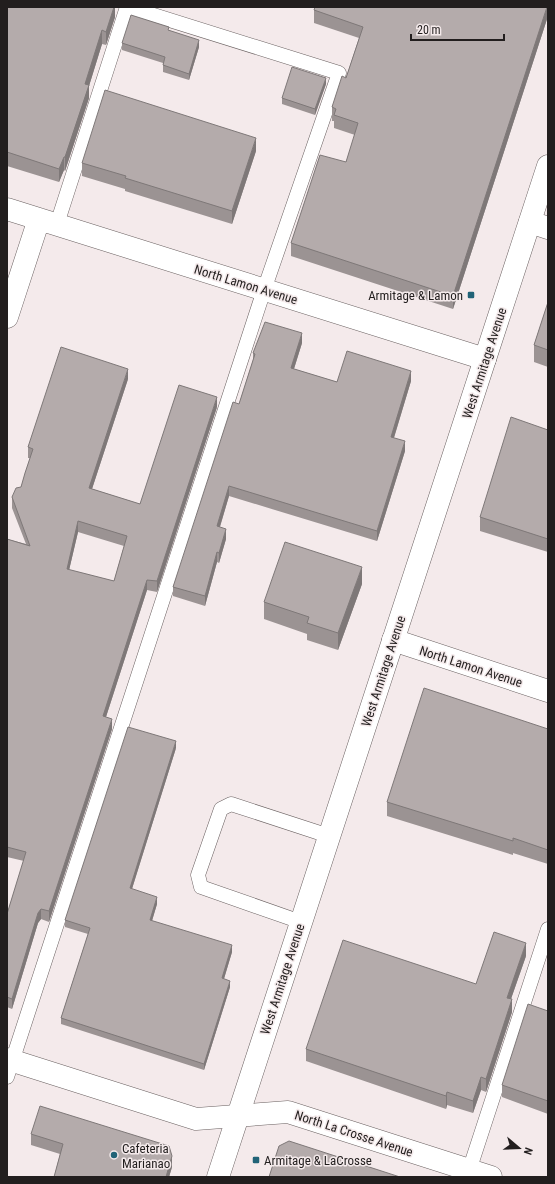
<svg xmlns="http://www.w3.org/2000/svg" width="555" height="1184" font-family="'Roboto Condensed',sans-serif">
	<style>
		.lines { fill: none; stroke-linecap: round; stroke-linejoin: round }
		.lane-casing { stroke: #6a6161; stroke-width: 15 }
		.street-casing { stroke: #6a6161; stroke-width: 23 }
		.secondary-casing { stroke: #6a6161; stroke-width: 23 }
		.lane { stroke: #fff; stroke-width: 14 }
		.street { stroke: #fff; stroke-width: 22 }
		.secondary { stroke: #fff; stroke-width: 22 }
		.wall { fill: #9b9393; fill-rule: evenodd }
		.shaded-wall { fill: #7e7878 }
		.building { fill: #b4abab; stroke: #7e7878; fill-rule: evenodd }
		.poi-dot { fill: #216377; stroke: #f4eaeb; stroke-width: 1.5 }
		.labels { text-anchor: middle; stroke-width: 3; stroke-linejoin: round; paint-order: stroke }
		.street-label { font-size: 13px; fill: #221e1e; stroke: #f4eaeb }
		.poi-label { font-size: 13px; fill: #221e1e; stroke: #f4eaeb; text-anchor: start }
	</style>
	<rect width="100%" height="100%" fill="#f4eaeb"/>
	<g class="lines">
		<defs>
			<path id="lane" d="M57,224L127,7
				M301,922L201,887L198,875L221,809L231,804L329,836
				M7,1077L264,290L339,73L128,7
				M467,1177L548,929"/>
			<path id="street" d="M7,209L485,359
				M530,222L548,228
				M7,317L39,219
				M393,640L548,691
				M7,1059L196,1119L288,1112L491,1177"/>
			<path id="secondary" d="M218,1177L548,166"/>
		</defs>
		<use href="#lane" class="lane-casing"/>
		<use href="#street" class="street-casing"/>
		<use href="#secondary" class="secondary-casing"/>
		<use href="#lane" class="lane"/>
		<use href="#street" class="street"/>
		<use href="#secondary" class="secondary"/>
	</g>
	<path class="wall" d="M7,7H115V17L106,45L102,44L89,86V98L65,171L64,170L59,182L7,166Z
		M548,7V16L453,309L291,256V243L346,162L355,135L334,128V121H332V107L346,78L359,38L314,23V10Z
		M169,30L199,47L189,80L163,72V63L122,50V43Z
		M326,84L315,115L282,104V98Z
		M256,151L232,224L125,191V189L82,176V163Z
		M548,302V367L534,362V345Z
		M302,343L294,369L337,382L411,381L394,438L405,451L377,541L229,496L220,527L226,539L219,563L217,562L205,606L173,596V587L239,404L253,360V353Z
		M128,379L92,489L140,504L217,407L157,592L147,590L106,717L112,729L49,922L41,919L38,923L12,1009L7,1007V914L24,861L7,857V539L26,544L12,508V497L21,487L30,458H28V447ZM78,532L124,546L114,581L69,570Z
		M548,430V552L480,531V517Z
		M362,584L338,650L307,640V634L264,619V602Z
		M548,729V864L513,853V855L387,816V802Z
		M176,748L132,889L157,904L152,921L232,952L224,979L230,987L204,1070L61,1024V1018L88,934L65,927V920Z
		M526,956L511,999L512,1012L486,1092L481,1090L473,1113L447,1105L446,1109L306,1061V1049L476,984Z
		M548,1011V1114L502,1097V1085Z
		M31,1134L172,1167L169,1177H54L60,1154L31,1145Z"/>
	<path class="shaded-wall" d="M114,7H115V17L106,45V32Z
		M547,7H548V16L453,309V296Z
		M102,30V44L89,86V98L65,171V157L85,84Z
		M199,40V47L189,80V74Z
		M326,78V84L315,115V109Z
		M256,138V151L232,224V211Z
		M64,157V170L59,182V169Z
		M302,333V343L291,378V368Z
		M128,369V379L89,498V488Z
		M411,371V381L391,447V437Z
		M217,397V407L157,592V581Z
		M405,441V451L377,541V531Z
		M229,486V496L217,536V526Z
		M78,521V532L67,579V569Z
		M226,529V539L219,563V553Z
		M217,552V562L205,606V596Z
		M362,567V584L338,650V633Z
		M147,580V590L103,726V716Z
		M112,719V729L49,922V911Z
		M176,741V748L130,895V888Z
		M157,897V904L150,927V920Z
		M41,909V919L38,923L12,1009V999L38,913Z
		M526,943V956L507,1010V998Z
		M232,945V952L222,985V978Z
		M230,981V987L204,1070V1064Z
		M512,999V1012L486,1092V1079Z
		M481,1077V1090L473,1113V1101Z
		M447,1092V1105L446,1109V1096Z
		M172,1156V1167L169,1177H166Z"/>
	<path class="building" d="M7,7H114L106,32L102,30L85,84L89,85L65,157H64L59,169L7,152Z
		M315,7H547L453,296L291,243L320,155L346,162L358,123L334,115L336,109L332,107L342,76L346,78L363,27L314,10Z
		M131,15L169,27L168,30L199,40L189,74L163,65L165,57L122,43Z
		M292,67L326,78L315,109L282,98Z
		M105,90L256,138L232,211L125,178L126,176L82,163Z
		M548,302V350L534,345Z
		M265,322L302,333L291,368L337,382L347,351L411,371L391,437L405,441L377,531L229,486L217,526L226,529L219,553L217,552L205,596L173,587L233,402L239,404L255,354L253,353Z
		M61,347L128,369L89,488L140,504L179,385L217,397L157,581L147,580L103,716L112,719L49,911L41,909L38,913L12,999L7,997V914L26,852L7,847V539L30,546L12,497L16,488L21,487L25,473L33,449L28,447ZM78,521L127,536L114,581L67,569Z
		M511,417L548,430V539L480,517Z
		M285,542L362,567L338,633L307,623L309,617L264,602Z
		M424,688L548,729V850L513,838V841L387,802Z
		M128,727L176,741L130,888L157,897L150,920L232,945L222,978L230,981L204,1064L61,1018L90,928L65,920Z
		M494,932L526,943L507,998L512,999L486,1079L481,1077L473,1101L447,1092L446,1096L306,1049L343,940L476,984Z
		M528,1004L548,1011V1101L502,1085Z
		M40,1106L169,1146L172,1156L166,1177H54L63,1144L31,1134Z
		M289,1141L400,1177H269L279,1146Z"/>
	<g class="poi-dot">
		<rect x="467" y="291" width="8" height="8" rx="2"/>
		<circle cx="114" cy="1155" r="4"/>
		<rect x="252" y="1156" width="8" height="8" rx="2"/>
	</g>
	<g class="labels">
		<g class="street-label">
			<text transform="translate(246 284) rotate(17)" y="5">North Lamon Avenue</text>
			<text transform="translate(484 363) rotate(-72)" y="5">West Armitage Avenue</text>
			<text transform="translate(471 666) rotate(18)" y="5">North Lamon Avenue</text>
			<text transform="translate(383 671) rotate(-72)" y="5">West Armitage Avenue</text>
			<text transform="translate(282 979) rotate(-72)" y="5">West Armitage Avenue</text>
			<text transform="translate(354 1133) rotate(18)" y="5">North La Crosse Avenue</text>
		</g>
		<g class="poi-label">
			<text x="463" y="300" text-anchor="end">Armitage &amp; Lamon</text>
			<text x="122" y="1153">Cafeteria<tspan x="122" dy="15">Marianao</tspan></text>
			<text x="264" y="1165">Armitage &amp; LaCrosse</text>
		</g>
	</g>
	<rect width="555" height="1184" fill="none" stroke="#221e1e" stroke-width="16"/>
	<g transform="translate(519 1148) rotate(109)" stroke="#f4eaeb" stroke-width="3" paint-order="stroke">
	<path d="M0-3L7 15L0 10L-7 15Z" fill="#221e1e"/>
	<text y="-6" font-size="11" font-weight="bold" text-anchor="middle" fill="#221e1e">N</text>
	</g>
	<path d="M411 34v6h93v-6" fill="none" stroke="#221e1e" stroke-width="2"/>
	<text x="417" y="34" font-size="12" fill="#221e1e" stroke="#f4eaeb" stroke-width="3" paint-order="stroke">20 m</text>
</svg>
